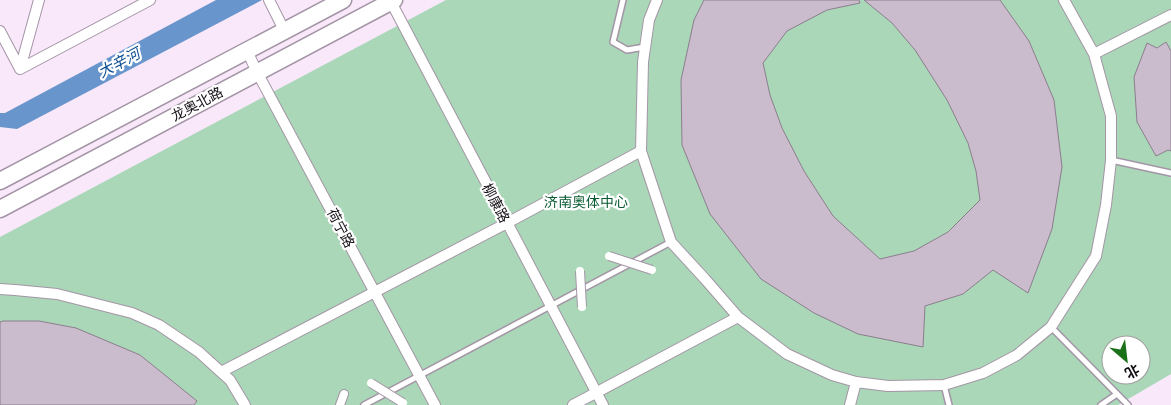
<svg xmlns="http://www.w3.org/2000/svg" width="1171" height="405" font-family="'IBM Plex Sans','Noto Sans SC',sans-serif">
	<style>
		.green { fill: #a9d7b7; fill-rule: evenodd }
		.water { fill: #6895cc }
		.building { fill: #cabbcd; stroke: #8c7e8e }
		.lines { fill: none; stroke-linecap: round; stroke-linejoin: round }
		.service-casing { stroke: #a495a6; stroke-width: 8 }
		.pedestrian-casing { stroke: #a495a6; stroke-width: 10 }
		.minor-casing { stroke: #a495a6; stroke-width: 12 }
		.primary-casing { stroke: #a495a6; stroke-width: 19 }
		.service { stroke: #fff; stroke-width: 5 }
		.pedestrian { stroke: #fff; stroke-width: 8 }
		.minor { stroke: #fff; stroke-width: 10 }
		.primary { stroke: #fff; stroke-width: 16 }
		.pedestrian-bridge-casing { stroke: #a495a6; stroke-width: 10; stroke-linecap: butt }
		.pedestrian-bridge { stroke: #fff; stroke-width: 8 }
		.labels { text-anchor: middle; stroke-width: 4.5; stroke-linejoin: round; paint-order: stroke }
		.street-label { font-size: 14px; fill: #140f15; stroke: #fff }
		.park-label { font-size: 14px; fill: #095b32; stroke: #fff }
		.water-label { font-size: 15px; font-style: italic; fill: #0d4e91; stroke: #fff }
	</style>
	<rect width="100%" height="100%" fill="#f8e8fa"/>
	<path class="green" d="M446,0H1171V374L1118,405H0V237ZM1111,345H1141V375H1111Z"/>
	<path class="water" d="M216,0H262L17,129L0,127V113H5Z"/>
	<path class="building" d="M704,0H859L860,3L827,10L787,31L763,63L770,95L782,128L804,171L833,216L880,259L914,251L948,232L980,200L976,171L968,143L947,100L915,50L892,23L864,0H1000L1029,41L1054,100L1062,167L1052,229L1028,293L993,270L963,294L925,306L923,347L858,334L814,313L761,279L710,214L682,145L681,80L694,20Z
		M1166,42L1171,51V151L1168,150L1156,156L1137,122L1134,77L1147,43L1157,48Z
		M3,321H39L76,328L140,355L197,401L194,405H0V322Z"/>
	<g class="lines">
		<defs>
			<path id="service" d="M623,0L613,42L627,50L645,47
				M1111,160L1171,173
				M1051,327L1128,405
				M944,385L949,405
				M364,405L671,242
				M1101,405L1117,394"/>
			<path id="pedestrian" d="M340,405L344,394"/>
			<path id="minor" d="M269,0L284,30
				M390,0L603,405
				M657,0L649,20L643,62L641,151L671,242L705,279L738,317L787,354L832,375L856,382L888,386L944,385L983,373L1017,355L1051,327L1096,256L1106,205L1111,160V116L1094,54L1064,0
				M0,31L20,69L150,0
				M247,51L257,72L435,405
				M1094,54L1171,15
				M20,69L39,0
				M0,289L15,290L57,294L132,313L159,325L199,352L221,372L230,380L245,405
				M221,372L507,223L641,151
				M573,405L738,317
				M850,405L856,382"/>
			<path id="primary" d="M0,181L343,0
				M0,209L394,0"/>
		</defs>
		<use href="#service" class="service-casing"/>
		<use href="#pedestrian" class="pedestrian-casing"/>
		<use href="#minor" class="minor-casing"/>
		<use href="#primary" class="primary-casing"/>
		<use href="#service" class="service"/>
		<use href="#pedestrian" class="pedestrian"/>
		<use href="#minor" class="minor"/>
		<use href="#primary" class="primary"/>
		<defs>
			<path id="pedestrian-bridge" d="M609,256L652,270
				M580,271L582,307
				M371,383L403,403"/>
		</defs>
		<use href="#pedestrian-bridge" class="pedestrian-bridge-casing"/>
		<use href="#pedestrian-bridge" class="pedestrian-bridge"/>
	</g>
	<g class="labels">
		<g class="street-label">
			<text transform="translate(197 104) rotate(-28)" y="5">龙奥北路</text>
			<text transform="translate(496 203) rotate(62)" y="5">柳康路</text>
			<text transform="translate(341 228) rotate(62)" y="5">荷宁路</text>
		</g>
		<g class="park-label">
			<text x="586" y="207">济南奥体中心</text>
		</g>
		<g class="water-label">
			<text transform="translate(119 63) rotate(-28)" y="5">大辛河</text>
		</g>
	</g>
	<g transform="translate(1126 360) rotate(152)"><circle r="24" fill="#ffffff" stroke="#a19fa1"/>
	<path d="M0-4L9 19L0 12L-9 19Z" fill="#1b701a"/>
	<text y="-8" font-size="14" font-weight="bold" text-anchor="middle" fill="#140f15">北</text>
	</g>
</svg>
